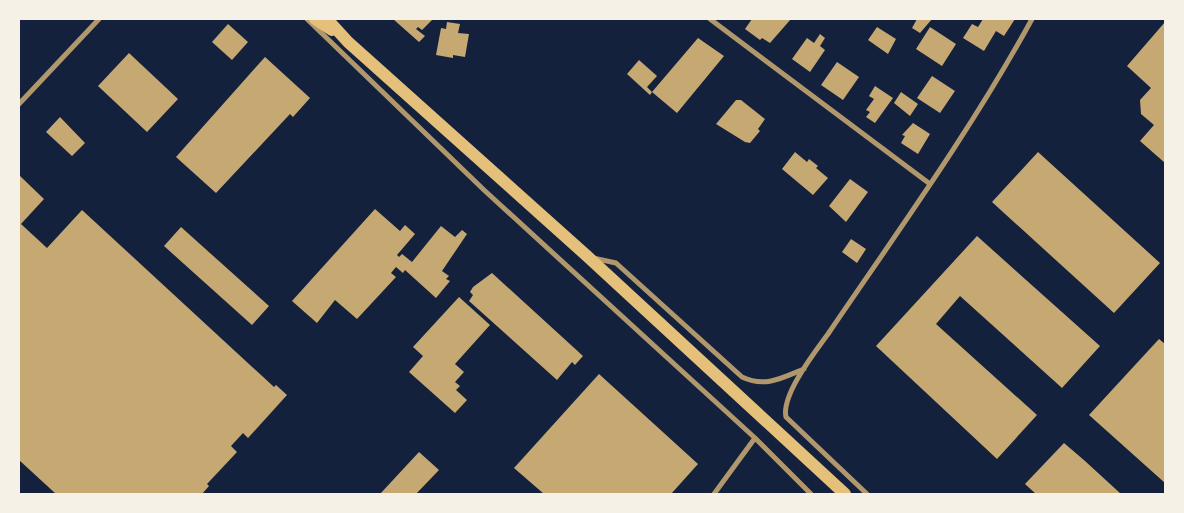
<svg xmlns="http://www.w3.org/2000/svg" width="1184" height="513" font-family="'PT Sans Narrow',sans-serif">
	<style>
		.building { fill: #c6a872 }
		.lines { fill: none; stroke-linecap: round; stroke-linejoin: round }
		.minor { stroke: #b1986c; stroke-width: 5 }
		.primary { stroke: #e5c07b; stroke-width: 12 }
	</style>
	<rect width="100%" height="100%" fill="#14213d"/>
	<path class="building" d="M393,19H433L422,30L418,27L416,29L425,36L419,42Z
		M752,19H791L770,43L762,38L760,40L745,29Z
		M917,19H932L920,33L912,28Z
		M983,19H1015L1004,36L996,31L984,51L963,38L972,24L978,27Z
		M447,22L460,24L458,33L469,34L465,57L453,55V58L436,55L441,28L446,29Z
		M1165,22V163L1140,141L1154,125L1141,114L1140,100L1151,88L1127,66Z
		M228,24L248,42L232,60L212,42Z
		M877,27L896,39L888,54L868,40Z
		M930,27L956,44L942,66L916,49Z
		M820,34L825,38L820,46L825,50L810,72L792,59L807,38L814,43Z
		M698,38L724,56L677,113L652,92Z
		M129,53L178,99L147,132L98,86Z
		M265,57L310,98L293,117L290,114L216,193L176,157Z
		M639,60L657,76L647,87L652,92L650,95L627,74Z
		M837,62L859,77L843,100L821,85Z
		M932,76L955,91L940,113L917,98Z
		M875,86L893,98L875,123L866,117L870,112L866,110L874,99L869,96Z
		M901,92L918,104L910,116L894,103Z
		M736,100H741L765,119L758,129L760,131L750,143L745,142L716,124Z
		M60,117L85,143L72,156L46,132Z
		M913,123L930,134L918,154L901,143L905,136L902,135Z
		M795,152L807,162L809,159L818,166L816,168L828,178L813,195L782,169Z
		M1038,152L1160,263L1114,313L992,202Z
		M19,175L44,199L21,224L47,248L82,210L274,387L276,385L287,395L248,438L243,433L231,446L237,452L207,484L209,486L202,494H56L19,460Z
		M850,179L868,192L846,222L829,206Z
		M375,209L400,231L405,225L415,234L397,255L399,257L402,254L412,262L441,226L455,237L462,230L467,234L442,271L449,276L446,279L450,281L436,298L405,270L403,273L396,267L391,273L396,277L357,319L335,300L317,323L292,301Z
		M181,227L269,306L252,325L164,246Z
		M977,236L1100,346L1062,388L960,296L936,324L1037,415L997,459L876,346Z
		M851,239L866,249L857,263L842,252Z
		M492,273L583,356L575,365L572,362L557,380L469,301L473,295L470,292L473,287Z
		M459,297L490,325L455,364L464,372L455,382L460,386L456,390L467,400L455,413L409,372L423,356L413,347Z
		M1159,339L1165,344V483L1089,415Z
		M599,374L698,464L671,494H544L514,468Z
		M1064,443L1085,461L1121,494H1036L1025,484Z
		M419,452L439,470L416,494H380Z"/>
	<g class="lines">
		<path class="minor" d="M307,19L484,190L755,438L811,494
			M710,19L930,184
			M19,104L99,19
			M593,258L616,263L742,377C765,388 782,378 804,369
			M714,494L755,438
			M867,494L786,417C781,395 815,352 828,334C898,231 972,129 1032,19"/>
		<path class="primary" d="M315,19L332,30
			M327,19L348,42L587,256L845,494"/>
	</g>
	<rect width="1184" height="513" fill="none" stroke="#f6f1e7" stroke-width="40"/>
</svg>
